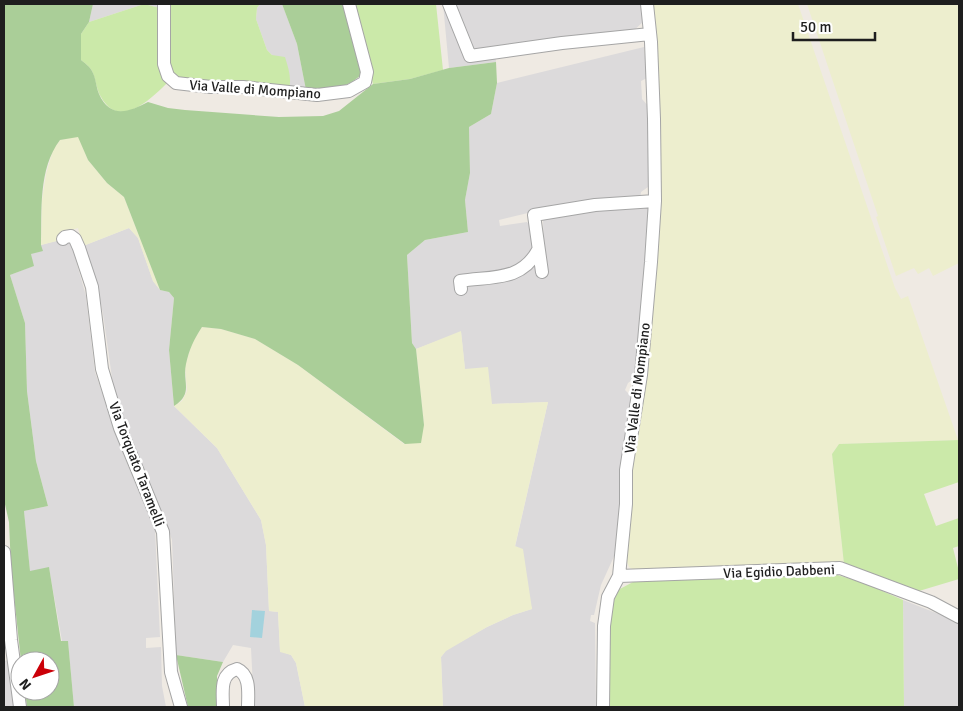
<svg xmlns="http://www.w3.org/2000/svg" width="963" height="711" font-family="Signika,sans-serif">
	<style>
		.residential { fill: #dcdadb }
		.farmland { fill: #edeece }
		.grass { fill: #cbe9a9 }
		.forest { fill: #aace98 }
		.water { fill: #a3d2dd }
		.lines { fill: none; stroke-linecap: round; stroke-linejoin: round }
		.minor-casing { stroke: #a5a5a5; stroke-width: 14 }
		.minor { stroke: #fff; stroke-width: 12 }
		.labels { text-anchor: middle; stroke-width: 5; stroke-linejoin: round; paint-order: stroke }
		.street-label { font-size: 14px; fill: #1e1e1e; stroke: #fff }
	</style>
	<rect width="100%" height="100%" fill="#efeae3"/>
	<path class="residential" d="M93,4H160V8L144,4L89,22Z
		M260,4H282L297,44L306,90L289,89L272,55L267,50L256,19L257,8Z
		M443,4H641L643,22L633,31L494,46L496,62L449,68Z
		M644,47L647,78L641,81L642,99L649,107L650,180L648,187L641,192L640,199L528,213L499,220L500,226L527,222L531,227L533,251L518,267L463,278V274L456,275L457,288L464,283L536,263L544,272L543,218L597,208L650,205L639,375L628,383L625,390L630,395L632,402L616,552L601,585L594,615H591L590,621L595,623L596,707H443L441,657L446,650L487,627L513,615L532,609L515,547L548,402L492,404L465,369L461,332L416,349L412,343L407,255L425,240L468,232L465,200L470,173L469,127L491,114L497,83Z
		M129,228L138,238L153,281L160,290L169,292L174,298L169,350L174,406L217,448L261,520L266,545L269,611L278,612L280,651L291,655L296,663L305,707H254L251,648L233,645L223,662L176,655L172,540L166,522L138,461L114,392L103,314L97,285L83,246Z
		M63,239L71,243L86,296L95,372L124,456L155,529L160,637L146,638V648L161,647L162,686L166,707H74L68,642L62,641L49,568L30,572L24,511L48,506L36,461L27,391L25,323L10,275L33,266L31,254L41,245Z
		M903,600L959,622V707H904Z
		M8,660L15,707H4V661Z"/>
	<path class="farmland" d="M651,4H798L895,288L901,299L908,296L958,440L839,444L832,454L844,564L634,570L629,567L627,562L630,475L655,268Z
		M807,4H959V263L933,276L929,268L918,274L914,268L896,276L876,217L891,210L878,216Z
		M78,136L88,160L107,183L124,197L160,290L153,281L138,238L129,228L83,246L78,228L61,233L57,236V241L41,245L42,201L46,174L53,150L60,140Z
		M202,327L221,329L255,339L298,365L404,444L424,425L416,349L461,331L465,369L488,367L492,404L548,402L515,546L523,549L532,609L513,615L487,627L446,651L441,657L443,707H305L296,663L291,655L280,652L278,612L269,611L266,545L261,520L217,448L174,406L182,401L187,391L185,366L192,343Z"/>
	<path class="grass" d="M144,4L160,8L169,81C152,98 120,131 101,97C96,89 96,79 92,71C90,67 85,63 81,60V34L89,22Z
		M167,4H260L257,8L256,19L267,50L272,55L285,57C288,67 292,78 289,89L177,78L170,70Z
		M353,4H436L443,70L410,79L373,84Z
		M959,440V482L924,494L936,526L959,518V546L953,548L959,572V579L919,591L844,564L832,454L839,444Z
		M834,574L864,583L903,600L904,707H609V627L611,599L618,590L633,582L662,580Z"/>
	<path class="forest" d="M4,4H93L89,22L81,34V60C85,63 90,67 92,71C96,78 96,87 99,94C110,119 129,112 148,102L168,108L185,110L279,117L323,116L339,111L373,84L410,79L449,68L496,62L497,83L491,114L469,127L470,173L465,200L468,232L425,240L407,255L412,343L416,349L424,425L421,443L405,444L298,365L255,339L221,329L202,327C194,339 189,350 186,364C182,382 194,393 174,406L169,350L174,298L169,292L160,290L124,197L107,183L88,160L78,137L60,140C38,169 42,211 41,245L43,251L31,254L34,266L10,275L25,323L27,391L36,461L48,506L24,511L30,571L49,567L61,641H68L74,707H27L25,691H50V661H21L11,568L9,522L4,500Z
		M282,4H344L363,73C346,90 330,89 306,90L297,44Z
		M176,655L223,662L217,676V707H188Z"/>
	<path class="water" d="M252,610L265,611L262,638L250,637Z"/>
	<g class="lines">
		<defs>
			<path id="minor" d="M164,4V64L168,76L176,83L211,87H243L317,95L349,91L365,82L367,72L349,4
				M449,4L470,56L562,43L650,34
				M63,239L65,237L71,236L75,239L79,248L92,287L102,369L120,428L163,532L171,672L181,707
				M542,272L534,215L595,205L655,201
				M461,289L460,281C491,276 521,282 538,250
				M4,552L11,640L20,707
				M619,576L840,568L931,602L959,617
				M223,707C223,692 219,674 237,669C251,675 248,694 248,707
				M603,707L604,626L608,597L619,576L626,504V470L641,375L651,262L655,201L654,119L651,42L647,4"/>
		</defs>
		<use href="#minor" class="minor-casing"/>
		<use href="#minor" class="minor"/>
	</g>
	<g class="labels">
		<g class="street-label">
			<text transform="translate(255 89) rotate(4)" y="5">Via Valle di Mompiano</text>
			<text transform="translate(637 388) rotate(-83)" y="5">Via Valle di Mompiano</text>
			<text transform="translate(137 464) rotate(69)" y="5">Via Torquato Taramelli</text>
			<text transform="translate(779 571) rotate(-2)" y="5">Via Egidio Dabbeni</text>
		</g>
	</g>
	<rect width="963" height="711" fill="none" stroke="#1e1e1e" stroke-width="10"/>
	<g transform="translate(35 676) rotate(230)"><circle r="24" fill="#ffffff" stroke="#a5a5a5"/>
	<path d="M0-4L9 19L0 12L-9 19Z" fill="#cb0008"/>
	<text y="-8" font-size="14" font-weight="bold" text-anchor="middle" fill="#1e1e1e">N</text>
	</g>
	<path d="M793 32v8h82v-8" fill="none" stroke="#1e1e1e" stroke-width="2.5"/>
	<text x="800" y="32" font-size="15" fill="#1e1e1e" stroke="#ffffff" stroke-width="4" paint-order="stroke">50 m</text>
</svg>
